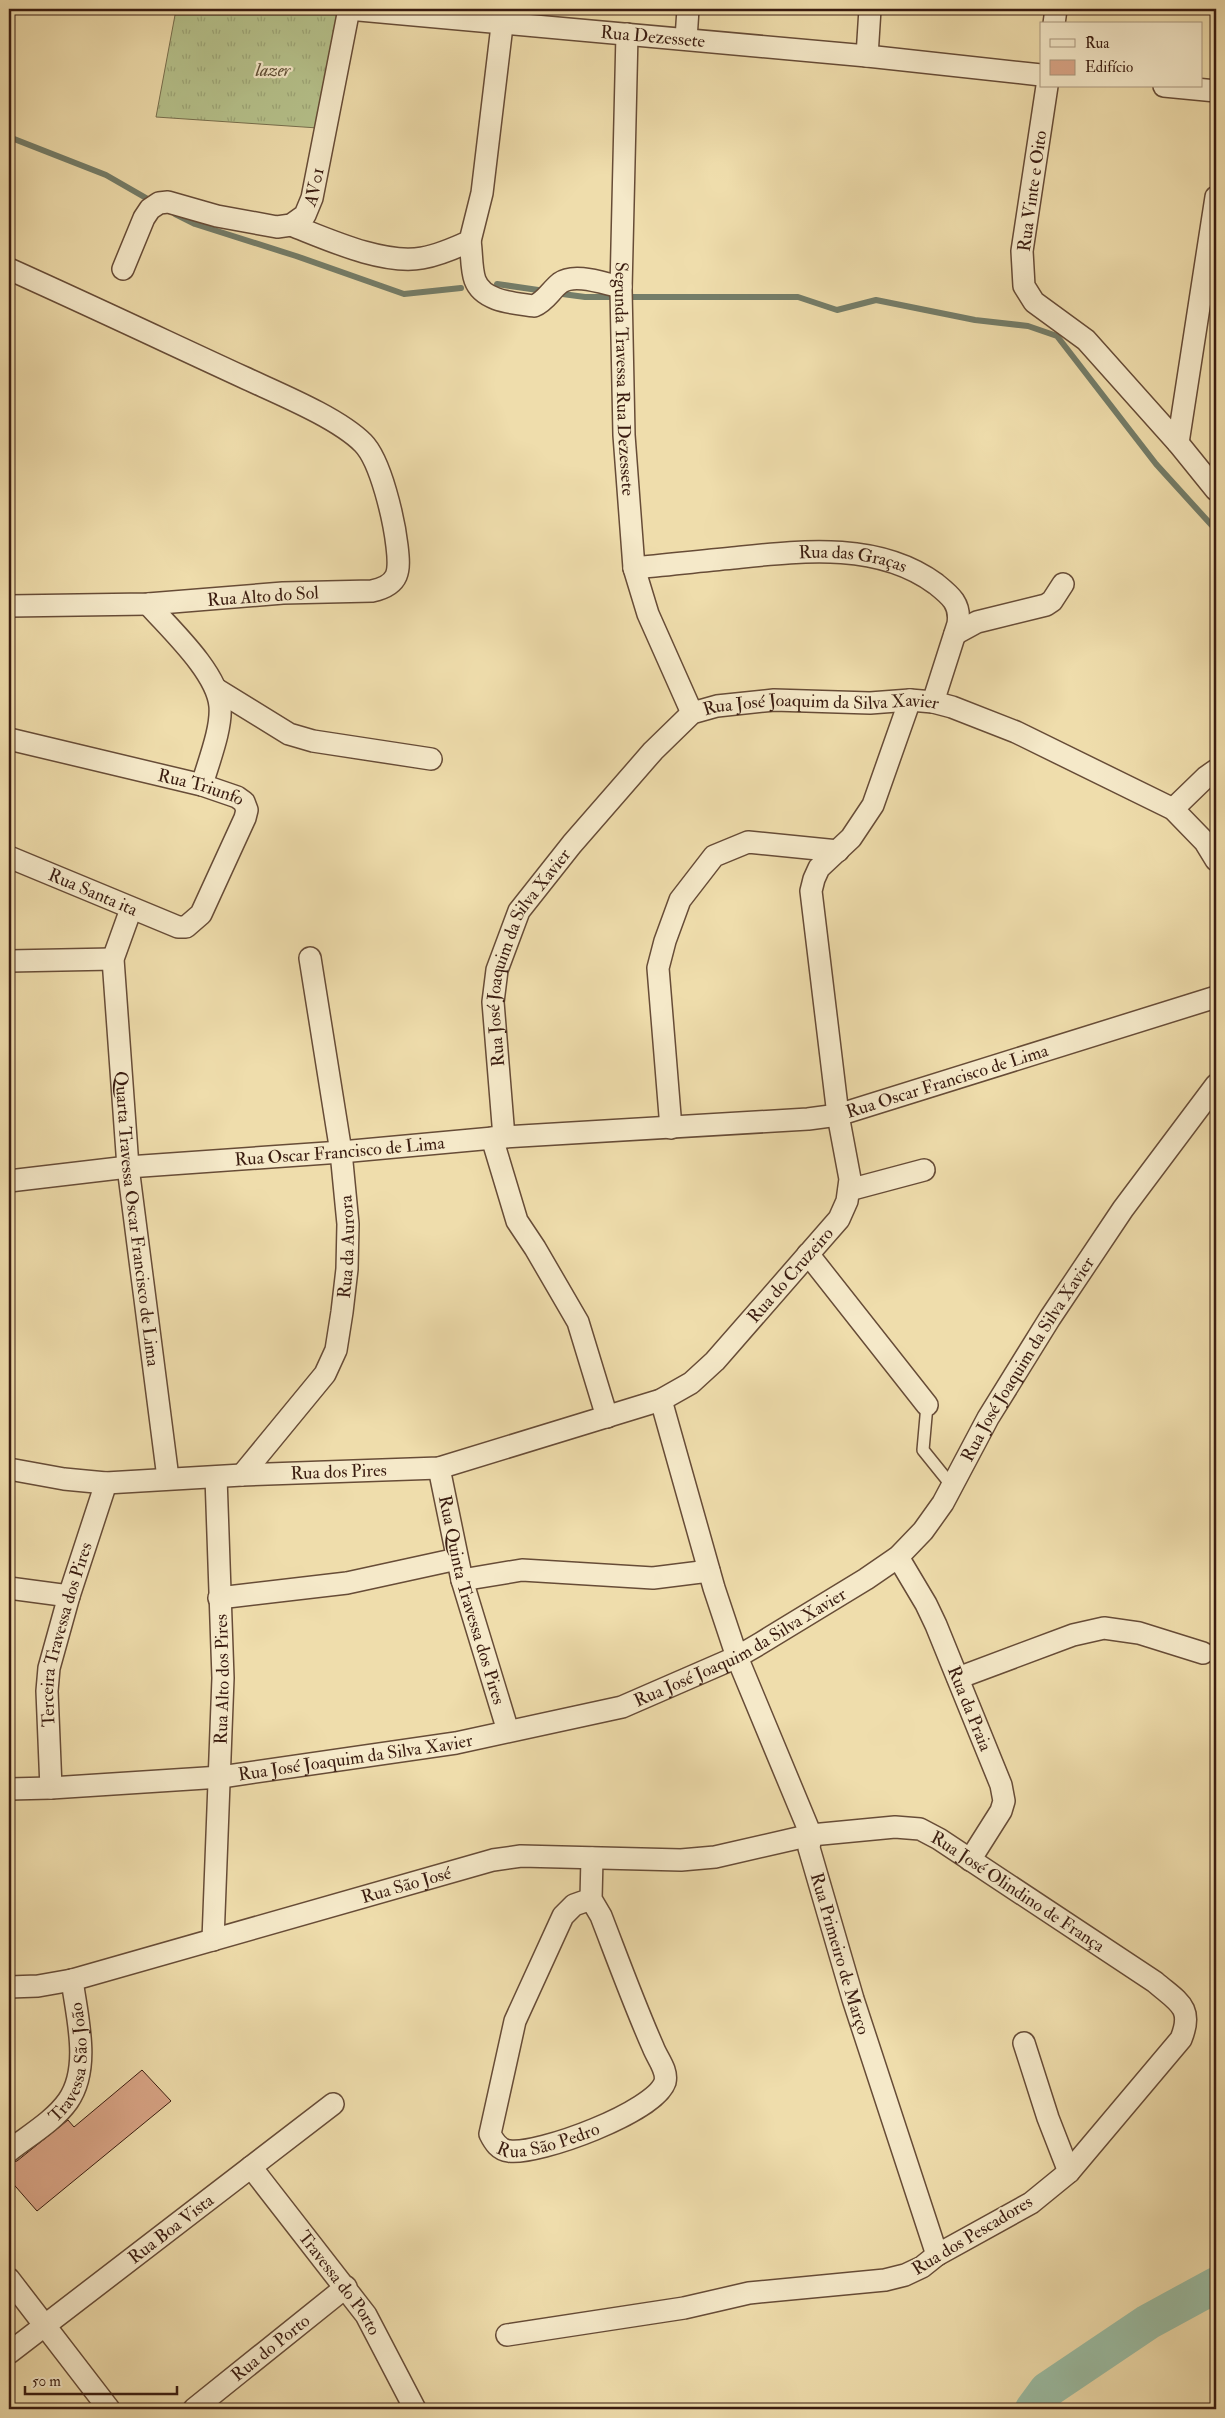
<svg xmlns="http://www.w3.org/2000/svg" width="1225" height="2418" font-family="'IM FELL Double Pica',serif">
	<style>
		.grass { fill: url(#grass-tufts); stroke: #786f4e }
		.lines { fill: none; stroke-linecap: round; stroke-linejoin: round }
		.stream { stroke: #747d69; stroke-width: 6 }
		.river { stroke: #9bbda4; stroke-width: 36 }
		.building { fill: #daa688; stroke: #3a1c10 }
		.service-casing { stroke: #674c37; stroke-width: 14 }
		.minor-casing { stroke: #674c37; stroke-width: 24 }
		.service { stroke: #f5e9c9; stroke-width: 11 }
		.minor { stroke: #f5e9c9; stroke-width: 21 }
		.labels { text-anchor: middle; stroke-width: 4.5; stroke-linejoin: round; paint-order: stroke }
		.street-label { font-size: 18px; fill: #3a1c10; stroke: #f5e9c9 }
		.park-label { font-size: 18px; font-style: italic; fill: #5f4e35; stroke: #f5e9c9 }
	</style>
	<defs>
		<pattern id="grass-tufts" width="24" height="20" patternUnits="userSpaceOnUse" patternTransform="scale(1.25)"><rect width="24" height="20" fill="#b6c28c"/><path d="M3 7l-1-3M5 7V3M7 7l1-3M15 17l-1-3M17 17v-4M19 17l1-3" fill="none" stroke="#9da678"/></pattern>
	</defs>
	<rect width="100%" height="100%" fill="#efddac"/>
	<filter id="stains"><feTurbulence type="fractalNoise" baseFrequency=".004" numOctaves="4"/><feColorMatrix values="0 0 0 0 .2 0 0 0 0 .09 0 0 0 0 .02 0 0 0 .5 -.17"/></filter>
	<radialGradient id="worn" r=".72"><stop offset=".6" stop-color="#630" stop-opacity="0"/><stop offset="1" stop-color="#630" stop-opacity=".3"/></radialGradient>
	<path class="grass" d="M175,15H341L318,128L156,117Z"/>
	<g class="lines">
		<path class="stream" d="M9,137L106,175L153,202
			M175,214L195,224L296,256L404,294L461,288
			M497,284L545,291
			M555,293L585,297H798L837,310L876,300L975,320L1028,326L1057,336L1156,464L1216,530"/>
		<path class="river" d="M1033,2409L1047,2390L1148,2322L1216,2285"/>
	</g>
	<path class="building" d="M142,2070L171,2101L37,2211L9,2179V2163L17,2161L68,2120L74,2127Z"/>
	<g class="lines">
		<defs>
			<path id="service" d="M927,1405L923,1450L952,1486"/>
			<g id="minor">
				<path id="s1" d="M348,9L867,56L1041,75"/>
				<path d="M1054,24L1056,9"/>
				<path id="s2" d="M627,34L621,289L624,435L634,568L648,614L692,713"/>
				<path d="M686,39L688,9"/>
				<path d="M867,56L870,9"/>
				<path d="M1047,86L1022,251L1024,286L1034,302L1086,340L1178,443L1216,490"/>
				<path d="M1164,86L1216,91"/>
				<path d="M291,225C327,239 383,265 422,258C439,255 455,248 470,241L482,193L504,9"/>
				<path d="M470,241C472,253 471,269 475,280C483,302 515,303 534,306C546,301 550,291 560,283C575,272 605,284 621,287"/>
				<path d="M9,269C87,304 165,341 243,377C277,393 337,417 363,443C381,461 394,520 397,546C400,571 400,585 372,591L283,593L148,604L9,606"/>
				<path id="s3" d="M123,269L144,218L150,209L159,203L168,202L217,216L277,227L291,225L305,215L312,198L349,9"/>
				<path d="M1178,443L1216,197"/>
				<path id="s4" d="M634,568C667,565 700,561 733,558C800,551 878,541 936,584C951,596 961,604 958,624L933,702"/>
				<path d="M148,604C170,629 217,672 220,706C222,729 208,763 202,785"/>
				<path d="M955,634L977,622L1046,605L1052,601L1063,584"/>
				<path d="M216,689L289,734L313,741L431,759"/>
				<path id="s5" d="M9,739L202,785L237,797L244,802L247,810L245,818L201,914L186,927H178L9,857"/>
				<path d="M1173,809L1206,777L1216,770"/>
				<path id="s6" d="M131,909L113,959L128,1167L168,1478"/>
				<path d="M9,961L113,959"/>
				<path d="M671,1128L658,968L665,941L680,900L714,856L748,842L838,851"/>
				<path id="s7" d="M504,1137L493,1002L497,970L519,911L572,844L653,751L692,713L717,706L774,700L870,703L910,700L933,702L952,707L1016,732L1173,809L1205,842L1216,860"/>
				<path d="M492,1138L517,1221L535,1248L578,1322L607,1417"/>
				<path id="s8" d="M9,1181L128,1167L341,1152L504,1137L808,1119L838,1115L1216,997"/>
				<path d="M849,1190L924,1170"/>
				<path d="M808,1254L927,1405"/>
				<path id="s9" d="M661,1400L714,1588L737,1657L811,1835L809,1848L853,1999L937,2255"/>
				<path id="s10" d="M439,1468L462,1580L508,1731"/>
				<path id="s11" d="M9,1469L64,1479L106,1483L242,1475L439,1468L661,1400L691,1383L715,1361L839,1219L847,1201L850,1179L838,1115L811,891L814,879L819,868L851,838L873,805L910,700"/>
				<path id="s12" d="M242,1475L325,1374L336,1350L342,1312L347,1269L348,1224L341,1152L310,958"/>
				<path id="s13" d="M898,1557L926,1604L936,1625L1001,1785L1004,1801L1001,1811L970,1860"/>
				<path d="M462,1580L522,1570L653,1578L709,1571"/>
				<path d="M9,1588L69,1596"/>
				<path d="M219,1598L347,1583L457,1559"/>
				<path d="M958,1678L1073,1635L1104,1628L1139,1633L1203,1653"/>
				<path id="s14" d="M51,1788L47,1691L49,1668L69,1596L106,1483"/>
				<path id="s15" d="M9,1789L51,1788L221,1777L456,1743L622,1707L737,1657L761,1643L866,1579L898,1557L923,1531L943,1503L988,1418L1050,1318L1123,1209L1216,1085"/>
				<path id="s16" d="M591,1899L574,1905L563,1916L515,2021L490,2134C494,2142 499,2150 509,2151C539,2155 655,2112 665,2082C668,2070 657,2058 653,2047C634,2004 618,1960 601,1916L591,1899L592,1858"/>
				<path id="s17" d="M213,1940L223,1678L216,1477"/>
				<path id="s18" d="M9,1987L38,1986L72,1980L493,1860L521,1856L681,1860L715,1857L811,1835L895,1827L920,1829L939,1839L1155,1982C1178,2002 1194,2007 1181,2039L1069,2172L1031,2203L937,2255L922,2267L905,2275L885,2280L749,2293L684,2308L507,2335"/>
				<path d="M1024,2043L1048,2118L1069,2172"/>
				<path id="s19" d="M9,2151C28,2136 54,2121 68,2101C91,2068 77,2017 72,1980"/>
				<path id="s20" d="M251,2167L366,2315L415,2409"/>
				<path d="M9,2279L109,2409"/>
				<path id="s21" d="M9,2353L333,2104"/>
				<path id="s22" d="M194,2409L346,2287"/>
			</g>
		</defs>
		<use href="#service" class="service-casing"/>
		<use href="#minor" class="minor-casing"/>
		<use href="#service" class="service"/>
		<use href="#minor" class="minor"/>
	</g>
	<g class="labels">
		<g class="street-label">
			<text dy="6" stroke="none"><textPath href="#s1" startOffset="306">Rua Dezessete</textPath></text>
			<text dy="6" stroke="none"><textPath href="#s3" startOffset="259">AV01</textPath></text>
			<text transform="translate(1032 191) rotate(-82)" y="6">Rua Vinte e Oito</text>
			<text dy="6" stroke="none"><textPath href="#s2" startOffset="345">Segunda Travessa Rua Dezessete</textPath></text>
			<text dy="6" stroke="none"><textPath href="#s4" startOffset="220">Rua das Graças</textPath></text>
			<text transform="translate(263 596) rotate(-4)" y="6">Rua Alto do Sol</text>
			<text dy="6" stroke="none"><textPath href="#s7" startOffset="624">Rua José Joaquim da Silva Xavier</textPath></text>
			<text dy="6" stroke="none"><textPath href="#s5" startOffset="198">Rua Triunfo</textPath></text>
			<text transform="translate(93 892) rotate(23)" y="6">Rua Santa ita</text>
			<text dy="6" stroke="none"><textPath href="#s7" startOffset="189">Rua José Joaquim da Silva Xavier</textPath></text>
			<text dy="6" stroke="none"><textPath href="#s8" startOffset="946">Rua Oscar Francisco de Lima</textPath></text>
			<text dy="6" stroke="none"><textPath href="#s8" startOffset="332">Rua Oscar Francisco de Lima</textPath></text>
			<text dy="6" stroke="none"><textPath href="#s6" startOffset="314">Quarta Travessa Oscar Francisco de Lima</textPath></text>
			<text dy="6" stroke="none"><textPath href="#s12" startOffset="261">Rua da Aurora</textPath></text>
			<text dy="6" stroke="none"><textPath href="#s11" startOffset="845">Rua do Cruzeiro</textPath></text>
			<text dy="6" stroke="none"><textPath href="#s15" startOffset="1172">Rua José Joaquim da Silva Xavier</textPath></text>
			<text dy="6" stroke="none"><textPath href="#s11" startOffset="331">Rua dos Pires</textPath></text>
			<text dy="6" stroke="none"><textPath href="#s10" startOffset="136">Rua Quinta Travessa dos Pires</textPath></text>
			<text dy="6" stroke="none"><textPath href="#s14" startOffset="156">Terceira Travessa dos Pires</textPath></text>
			<text dy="6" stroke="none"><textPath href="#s15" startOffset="752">Rua José Joaquim da Silva Xavier</textPath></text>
			<text dy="6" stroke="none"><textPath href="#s17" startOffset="261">Rua Alto dos Pires</textPath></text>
			<text dy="6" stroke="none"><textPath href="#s13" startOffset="168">Rua da Praia</textPath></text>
			<text dy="6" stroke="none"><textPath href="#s15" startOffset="348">Rua José Joaquim da Silva Xavier</textPath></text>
			<text dy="6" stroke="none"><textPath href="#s18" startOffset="411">Rua São José</textPath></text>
			<text dy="6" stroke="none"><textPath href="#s18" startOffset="1048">Rua José Olindino de França</textPath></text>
			<text dy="6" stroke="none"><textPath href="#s9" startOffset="584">Rua Primeiro de Março</textPath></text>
			<text dy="6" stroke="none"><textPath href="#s19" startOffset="116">Travessa São João</textPath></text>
			<text dy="6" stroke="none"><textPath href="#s16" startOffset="332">Rua São Pedro</textPath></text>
			<text dy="6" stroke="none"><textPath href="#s21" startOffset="204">Rua Boa Vista</textPath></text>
			<text transform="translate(972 2235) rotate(-31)" y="6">Rua dos Pescadores</text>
			<text dy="6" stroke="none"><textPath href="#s20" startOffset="146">Travessa do Porto</textPath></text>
			<text dy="6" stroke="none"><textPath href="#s22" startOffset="98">Rua do Porto</textPath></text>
		</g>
		<g class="park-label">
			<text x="273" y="76">lazer</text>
		</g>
	</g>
	<rect width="1225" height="2418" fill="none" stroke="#efddac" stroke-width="30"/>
	<rect x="10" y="10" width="1205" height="2398" fill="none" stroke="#3a1c10" stroke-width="2.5"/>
	<rect x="15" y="15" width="1195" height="2388" fill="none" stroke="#3a1c10"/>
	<rect x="1040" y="22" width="162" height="65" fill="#f5e9c9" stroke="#aa977f"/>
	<rect x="1050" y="39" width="25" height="8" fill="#f5e9c9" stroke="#aa977f"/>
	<text x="1085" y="48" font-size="15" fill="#3a1c10">Rua</text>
	<rect x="1050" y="60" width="25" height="15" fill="#daa688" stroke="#aa977f"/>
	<text x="1085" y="72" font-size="15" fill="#3a1c10">Edifício</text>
	<path d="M25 2386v8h152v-8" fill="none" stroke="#3a1c10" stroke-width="2.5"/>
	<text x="32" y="2386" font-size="15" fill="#3a1c10" stroke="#f5e9c9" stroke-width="4" paint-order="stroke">50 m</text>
	<rect width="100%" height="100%" filter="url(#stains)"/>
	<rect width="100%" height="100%" fill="url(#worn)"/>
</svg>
